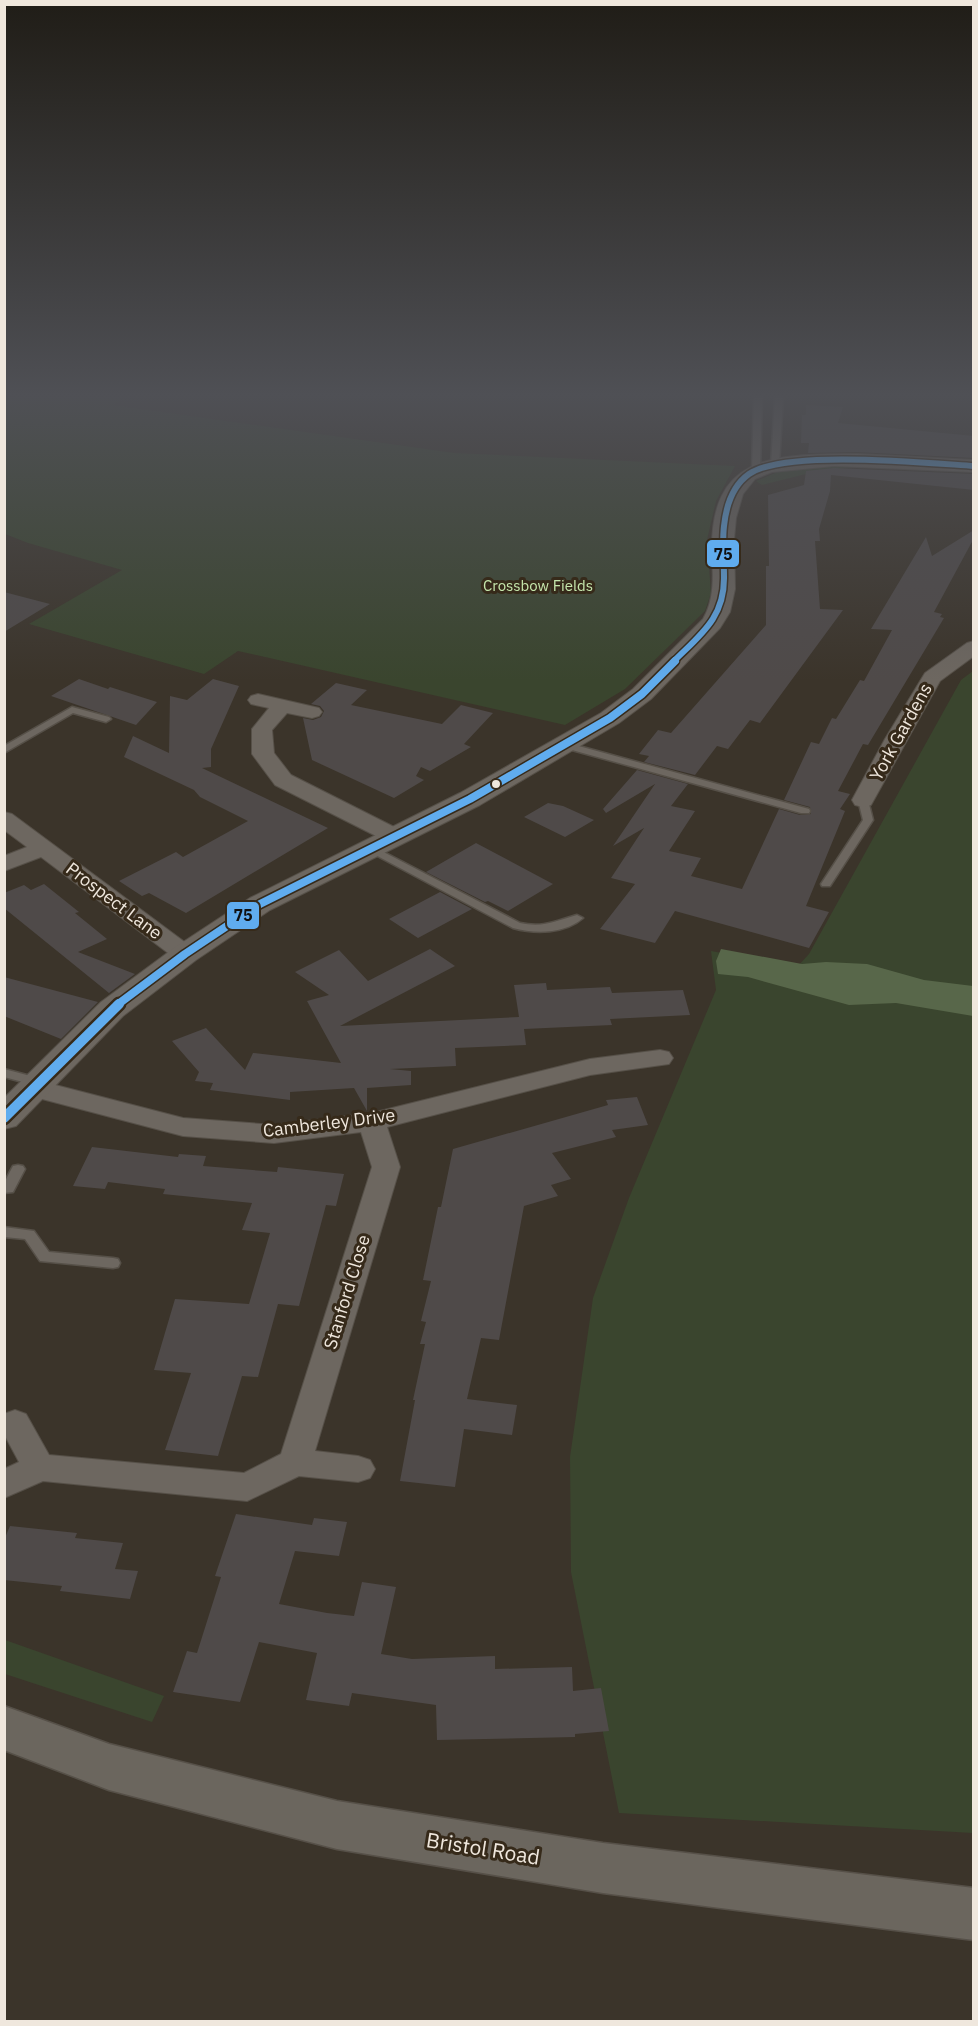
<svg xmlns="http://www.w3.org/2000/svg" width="978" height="2026" font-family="'IBM Plex Sans',sans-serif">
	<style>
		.green { fill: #3a452e }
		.forest { fill: #58674a }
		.building { fill: #4f4a49 }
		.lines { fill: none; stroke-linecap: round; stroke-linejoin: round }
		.service-casing { stroke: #565048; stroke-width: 3 }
		.minor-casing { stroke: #565048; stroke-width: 2 }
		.tertiary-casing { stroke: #565048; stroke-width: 2 }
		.secondary-casing { stroke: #565048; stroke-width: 3 }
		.service { fill: #6d6760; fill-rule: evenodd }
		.minor { fill: #6d6760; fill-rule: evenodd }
		.tertiary { fill: #6d6760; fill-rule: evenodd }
		.secondary { fill: #6b665e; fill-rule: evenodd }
		.bus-1-far2-casing { stroke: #362a1a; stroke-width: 9 }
		.bus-1-far1-casing { stroke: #362a1a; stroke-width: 11 }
		.bus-1-casing { stroke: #362a1a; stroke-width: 15 }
		.bus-1-far2 { stroke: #60acee; stroke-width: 6 }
		.bus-1-far1 { stroke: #60acee; stroke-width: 8 }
		.bus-1 { stroke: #60acee; stroke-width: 10 }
		.bus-dot { fill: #efe7dd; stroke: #362a1a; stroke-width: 2 }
		.labels { text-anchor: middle; stroke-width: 6; stroke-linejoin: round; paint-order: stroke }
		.far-park-label { font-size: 15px; fill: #c6e7ad; stroke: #362a1a }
		.street-label { font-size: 18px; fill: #efe7dd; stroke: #362a1a }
		.near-street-label { font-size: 21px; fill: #efe7dd; stroke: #362a1a }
		.line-badge { stroke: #362a1a; stroke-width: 2 }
		.pale-badge-label { font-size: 16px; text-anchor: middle; font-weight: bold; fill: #111 }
	</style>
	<rect width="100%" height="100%" fill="#3b342a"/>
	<path class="green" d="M5,397H125L113,405L454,453L735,466L716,501L707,540L711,593L705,611L625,689L565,725L238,651L204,674L29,624L122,570L28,543L5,534Z
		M852,464L853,467L810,473L762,485L756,481L785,469Z
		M973,671V1833L619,1813L571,1572L570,1457L593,1298L629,1198L716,990L711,951L797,967L809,954L961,680Z
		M5,1640L164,1696L152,1722L5,1674Z"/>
	<path class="forest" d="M721,949L802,964L826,962L867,964L924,980L973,986V1016L896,1003L849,1005L748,977L718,974L716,961Z"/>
	<path class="building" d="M806,405L843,407L838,423L974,436V458L857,452L808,453L809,443H801L802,415H806Z
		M834,468L974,474V490L831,475L830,491L819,529L820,541H815L820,609L843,610L760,723L750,720L728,749L717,746L695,775L644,762L649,756L639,754L658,730L671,733L766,625V566H769L768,495L804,485L806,471Z
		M974,530V538L934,612L942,614L940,617L944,618L868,745L863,744L838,791L850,794L840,809L845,811L806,906L829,912L809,948L675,911L655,943L600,929L635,884L611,878L644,828L613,846L655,784L606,813L603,809L637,770L688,784L671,806L695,811L669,851L701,858L691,876L742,889L779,809L800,815L811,814L810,807L784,800L811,742L819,744L832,718L836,719L860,680L864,681L892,630L871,629L926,537L932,556Z
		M4,592L50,604L4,632Z
		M79,679L108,689L110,687L157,702L136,725L51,696Z
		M213,679L239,686L211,749V767L202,768L328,828L186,913L149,893L142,896L119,881L176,852L183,857L248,821L200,797L194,790L124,757L133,736L169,753L170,696L187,700Z
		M336,683L367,690L351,705L442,724L461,705L493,713L464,744L471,747L430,771L421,767L416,776L424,780L394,798L312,760L303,718L313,720L321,717L324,711L320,706L311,704Z
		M548,803L563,806L594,820L565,837L524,817Z
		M476,843L553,884L508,911L488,901L485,902L426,872Z
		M44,884L79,912L75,913L107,939L78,952L135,974L109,993L4,908V893L24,885L31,890Z
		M440,892L472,909L418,938L389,919Z
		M430,949L455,966L340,1026L519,1017L514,985L546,983L547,990L610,987L612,993L683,990L690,1015L610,1019L612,1025L524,1029L526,1045L455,1048L456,1066L390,1069L411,1071V1085L367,1088V1111L354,1088L290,1092V1100L210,1090L213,1083L195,1081L199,1072L172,1041L206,1028L245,1070L253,1053L341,1063L307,1001L329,995L295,972L339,950L368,981Z
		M4,977L98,1002L61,1039L4,1016Z
		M637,1097L648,1125L612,1130L616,1137L552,1153L571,1179L551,1185L558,1196L524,1206L499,1340L481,1338L467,1399L517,1405L512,1435L464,1429L455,1487L400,1481L415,1400H413L425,1344H420L426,1322L421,1321L431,1281L423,1280L438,1207H441L453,1149L608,1105L606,1100Z
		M92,1147L178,1157L179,1154L206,1156L203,1166L277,1172L278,1167L344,1174L336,1206L326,1205L299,1306L278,1304L258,1377L242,1376L218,1456L165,1450L191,1373L154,1370L175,1299L249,1304L270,1233L242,1230L252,1203L163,1194L165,1189L108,1182L105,1189L73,1186Z
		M236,1514L312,1525L314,1518L347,1522L339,1556L295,1551L279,1604L327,1613L354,1616L362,1582L396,1587L381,1654L412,1659L495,1656V1669L572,1667L573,1691L601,1688L609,1731L575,1734V1737L437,1740L436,1705L352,1693L349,1706L306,1700L317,1653L259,1642L240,1702L173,1692L187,1651L197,1653L221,1577L215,1576Z
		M10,1526L77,1533L75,1538L123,1543L115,1569L138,1571L130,1599L60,1591L62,1586L4,1580V1540Z"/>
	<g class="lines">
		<defs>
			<path id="service" d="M754,397H762L760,470L756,472L752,470Z
				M775,397H783L779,465L775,467L771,465Z
				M72,707L109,717L111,719L106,722L73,713L4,753V746Z
				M564,742L809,809L810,811L809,813H801L561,747L559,745Z
				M863,797L868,800L873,820L830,886H822L821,884L863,820L858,800Z
				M372,846L520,923C544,928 555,921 577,915L583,918C565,934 535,934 513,928L368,851L367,849L368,847Z
				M4,1069L42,1079L44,1082L38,1086L4,1077Z
				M18,1165L23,1166L25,1169L13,1192L4,1193V1183L13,1166Z
				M4,1227L34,1231L49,1252L113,1258L118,1259L120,1263L118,1267L113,1268L40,1261L25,1239L4,1237Z"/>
			<path id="minor" d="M974,641V656L940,681L871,805L863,807L855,805L852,800L885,739L925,673L967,643Z
				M258,694L319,708L322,712L319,716L312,718L287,713L272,730L274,753L291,775L404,832L407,837L404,842L396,844L388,842L275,785L252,754V729L269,708L251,704L248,700L251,696Z
				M4,812L12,814L194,949L197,954L194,959L185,961L176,959L41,857L4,871V856L27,847L4,830Z
				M660,1050L669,1052L673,1058L669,1064L590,1075L387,1127L400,1167L315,1451L358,1456L370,1460L375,1469L370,1478L358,1482L299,1476L247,1501L43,1481L4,1498V1469L19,1462L4,1434V1414L15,1410L26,1414L49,1455L244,1473L281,1454L372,1167L361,1132L274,1143L183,1136L23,1094L19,1088L23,1082L32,1079L183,1118L274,1125L372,1113L590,1059Z"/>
			<path id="tertiary" d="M857,454L974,460V472L834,466L772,472L755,479L743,494L736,518L734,539L735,589L730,612L720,628L651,699L619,723L480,805L270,910L196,960L123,1016L16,1126L4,1129V1098L101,1002L174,948L250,898L460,793L601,713L633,689L703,619C715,598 713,575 712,552C710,451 778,455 857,454Z"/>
			<path id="secondary" d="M4,1706L109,1744L337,1801L603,1843L974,1888V1940L603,1893L337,1849L109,1790L4,1750Z"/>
		</defs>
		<use href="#service" class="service-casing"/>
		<use href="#minor" class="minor-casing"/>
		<use href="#tertiary" class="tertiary-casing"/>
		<use href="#secondary" class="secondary-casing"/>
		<use href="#service" class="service"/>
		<use href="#minor" class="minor"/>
		<use href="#tertiary" class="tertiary"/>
		<use href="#secondary" class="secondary"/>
		<defs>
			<path id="bus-1-far2" d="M673,662C700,635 725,618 724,576C724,559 722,543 724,526C726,507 732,486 749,474C785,449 927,463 974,466"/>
			<path id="bus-1-far1" d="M117,1005L185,954L260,904L470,799L610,718L642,694L675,661"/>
			<path id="bus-1" d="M4,1118L119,1004"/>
		</defs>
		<use href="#bus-1-far2" class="bus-1-far2-casing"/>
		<use href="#bus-1-far1" class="bus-1-far1-casing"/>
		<use href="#bus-1" class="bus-1-casing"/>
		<use href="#bus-1-far2" class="bus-1-far2"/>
		<use href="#bus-1-far1" class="bus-1-far1"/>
		<use href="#bus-1" class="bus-1"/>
	</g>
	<linearGradient id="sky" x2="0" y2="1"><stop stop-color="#201d17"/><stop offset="0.58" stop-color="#4f5055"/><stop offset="1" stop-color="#4f5055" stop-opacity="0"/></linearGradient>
	<rect width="978" height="681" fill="url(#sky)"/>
	<circle class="bus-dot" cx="496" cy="784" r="5"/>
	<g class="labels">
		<g class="far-park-label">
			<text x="538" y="591">Crossbow Fields</text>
		</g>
		<g class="street-label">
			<text transform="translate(901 732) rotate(-61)" y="6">York Gardens</text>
			<text transform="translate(114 901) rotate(37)" y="6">Prospect Lane</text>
			<text transform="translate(329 1123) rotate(-7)" y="6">Camberley Drive</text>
			<text transform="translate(347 1292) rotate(-73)" y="6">Stanford Close</text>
		</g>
		<g class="near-street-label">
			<text transform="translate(483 1849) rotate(9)" y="7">Bristol Road</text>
		</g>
	</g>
	<g class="line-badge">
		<rect x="706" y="539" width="34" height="29" rx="6" fill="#60acee"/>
		<rect x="226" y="901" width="34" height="29" rx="6" fill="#60acee"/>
	</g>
	<g class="pale-badge-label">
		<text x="723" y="560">75</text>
		<text x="243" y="921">75</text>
	</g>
	<rect width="978" height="2026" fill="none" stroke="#efe7dd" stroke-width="12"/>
</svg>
